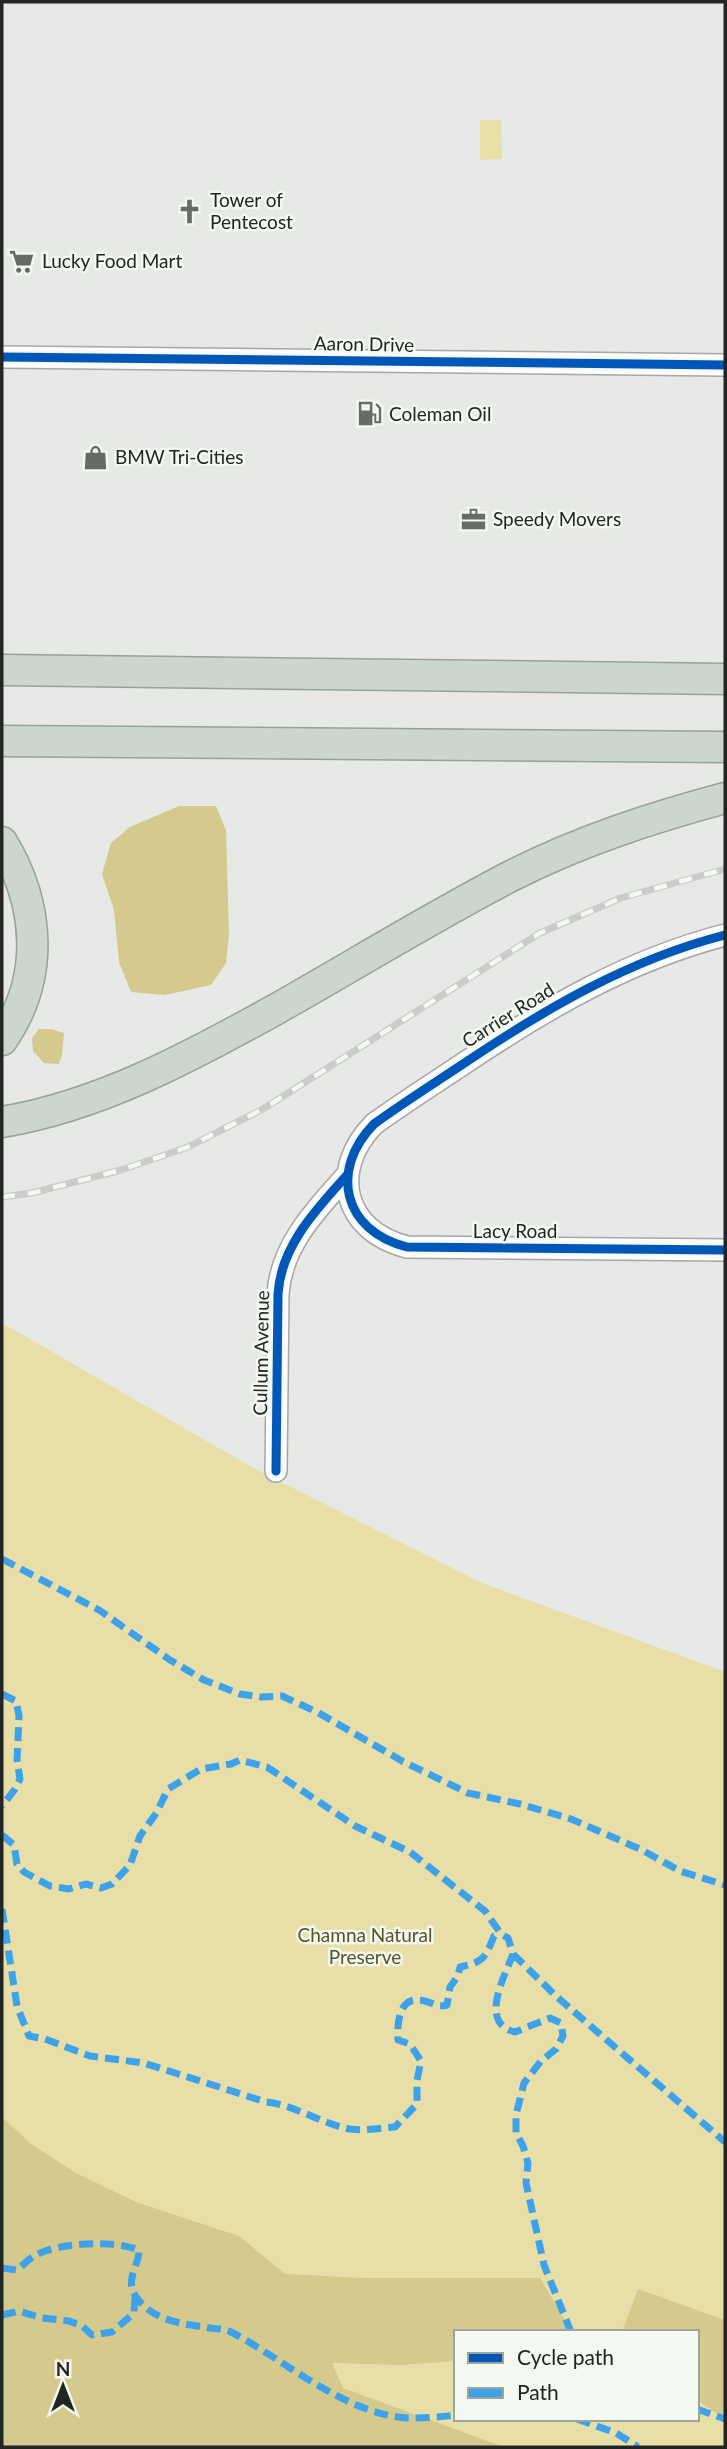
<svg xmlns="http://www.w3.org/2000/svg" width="727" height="2449" font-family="Lato,sans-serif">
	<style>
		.green { fill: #e8dfa8; fill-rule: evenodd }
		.forest { fill: #d4ca8e }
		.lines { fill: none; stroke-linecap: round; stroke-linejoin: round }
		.minor-casing { stroke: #a6a8a5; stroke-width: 24 }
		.highway-casing { stroke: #98a29a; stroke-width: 33 }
		.minor { stroke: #fbfcfb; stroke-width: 21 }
		.highway { stroke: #ccd5ce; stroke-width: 30 }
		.rail-casing { stroke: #cbcbcb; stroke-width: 7 }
		.rail { stroke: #f3f8f0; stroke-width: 4.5; stroke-dasharray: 13; stroke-linecap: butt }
		.quiet { stroke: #3ea2ea; stroke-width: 7; stroke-dasharray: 14 7; stroke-linecap: butt }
		.cycleway-casing { stroke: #f3f8f0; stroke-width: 13 }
		.cycleway { stroke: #0057b8; stroke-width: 9 }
		.labels { text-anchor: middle; stroke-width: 5; stroke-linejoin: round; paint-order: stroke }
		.poi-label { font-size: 19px; fill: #232522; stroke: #f3f8f0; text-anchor: start }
		.street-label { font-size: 19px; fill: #232522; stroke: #f3f8f0 }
		.park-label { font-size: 19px; fill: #5a5226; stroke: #f3f8f0 }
	</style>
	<rect width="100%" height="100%" fill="#e6e9e5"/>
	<path class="green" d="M480,120H501L502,159L480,160Z
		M2,1323L257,1470L482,1583L725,1672V2447H2ZM456,2332H697V2419H456Z"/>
	<path class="forest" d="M179,806H216L226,830L229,934L226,963L211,985L165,995L131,992L119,962L114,910L102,874L111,843L130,827Z
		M39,1029H51L64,1033L62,1055L59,1064L44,1063L33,1051L32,1038Z
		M2,2117L31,2144L76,2173L136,2202L239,2236L285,2274L364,2278H540L569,2327L561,2332H456V2361L401,2365L332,2363L343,2388L504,2447H2Z
		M638,2289L725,2320V2419L697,2400V2332H622Z"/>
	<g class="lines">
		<defs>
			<path id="minor" d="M2,357L725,365
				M725,935C628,960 545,1009 463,1064C433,1084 403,1103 374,1124C329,1170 343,1231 407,1247L725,1250
				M276,1471L278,1294C281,1245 317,1209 348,1174"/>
			<path id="highway" d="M2,670L725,679
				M2,741L725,747
				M2,842C40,905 45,978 2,1040
				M2,1122C98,1106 186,1059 271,1012C351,967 430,918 511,876C580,841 651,818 725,798"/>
		</defs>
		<use href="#minor" class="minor-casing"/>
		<use href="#highway" class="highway-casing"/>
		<use href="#minor" class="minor"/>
		<use href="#highway" class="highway"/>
		<defs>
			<path id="rail" d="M2,1197L32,1193L121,1170L188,1147L263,1109L540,933L621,898L725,869"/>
		</defs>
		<use href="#rail" class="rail-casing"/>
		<use href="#rail" class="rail"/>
		<path class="quiet" d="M2,1559L99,1610L170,1660L204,1680L240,1694L261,1697L282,1696L317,1712L402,1761L468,1793L520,1804L571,1819L640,1849L680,1871L725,1885
			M2,1694L16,1701L19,1716L17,1760L20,1779L15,1789L2,1806
			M2,1835L14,1845L17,1864L24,1872L50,1886L69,1889L86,1884L101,1888L112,1884L130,1865L140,1836L157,1812L168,1789L201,1769L231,1764L240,1760L267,1767L355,1826L410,1852L485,1911L501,1934L508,1938L513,1954C505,1976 478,2023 515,2032L550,2018L561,2023L563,2036L556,2049L541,2061L524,2083L516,2115V2133L523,2146L528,2163L526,2183L544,2265L571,2332
			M2,1909L17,2006L29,2036L45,2039L90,2056L144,2063L266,2102C296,2105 321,2124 350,2129C364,2131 381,2128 395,2127L417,2104V2080L421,2061L410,2044L398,2040C397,2026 398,1997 420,2000C431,2001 435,2008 447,2005L450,1987L458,1976L460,1967C484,1962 485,1958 494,1936L501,1934
			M513,1954L557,1997L725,2142
			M2,2268L17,2270C22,2266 28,2260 34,2256C59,2242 113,2240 139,2250C139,2266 125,2279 135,2295C151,2321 183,2324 210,2328C217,2329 225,2329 231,2332C285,2360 344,2414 408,2418C424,2418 440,2417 456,2415
			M2,2315L19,2311L42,2318L69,2321L82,2326L92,2335L112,2332L134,2313L135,2296
			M697,2409L725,2419
			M577,2419L616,2433L638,2447"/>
		<defs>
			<path id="cycleway" d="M2,357L725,365
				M725,935C628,960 545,1009 463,1064C433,1084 403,1103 374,1124C329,1170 343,1231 407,1247L725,1250
				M276,1471L278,1294C281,1245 317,1209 348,1174"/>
		</defs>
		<use href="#cycleway" class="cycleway-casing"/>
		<use href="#cycleway" class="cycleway"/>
	</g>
	<defs>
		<symbol id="church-bare" viewBox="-9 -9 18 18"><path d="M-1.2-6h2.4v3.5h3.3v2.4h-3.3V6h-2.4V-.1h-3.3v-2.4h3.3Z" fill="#676a66" stroke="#f3f8f0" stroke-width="2.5" paint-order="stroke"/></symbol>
		<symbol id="supermarket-bare" viewBox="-9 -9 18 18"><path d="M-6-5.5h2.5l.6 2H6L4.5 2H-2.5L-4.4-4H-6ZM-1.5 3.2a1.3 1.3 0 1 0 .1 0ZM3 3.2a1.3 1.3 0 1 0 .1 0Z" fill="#676a66" stroke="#f3f8f0" stroke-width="2.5" paint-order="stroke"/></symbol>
		<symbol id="fuel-bare" viewBox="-9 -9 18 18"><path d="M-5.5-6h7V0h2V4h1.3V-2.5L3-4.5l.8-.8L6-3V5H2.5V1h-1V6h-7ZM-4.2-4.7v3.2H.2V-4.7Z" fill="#676a66" stroke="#f3f8f0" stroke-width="2.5" paint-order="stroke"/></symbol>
		<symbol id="shop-bare" viewBox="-9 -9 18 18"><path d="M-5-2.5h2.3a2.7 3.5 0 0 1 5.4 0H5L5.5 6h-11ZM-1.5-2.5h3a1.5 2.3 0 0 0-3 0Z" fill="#676a66" stroke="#f3f8f0" stroke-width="2.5" paint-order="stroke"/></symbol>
		<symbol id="office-bare" viewBox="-9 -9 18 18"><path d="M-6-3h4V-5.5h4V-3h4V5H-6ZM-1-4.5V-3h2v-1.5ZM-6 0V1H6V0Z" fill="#676a66" stroke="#f3f8f0" stroke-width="2.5" paint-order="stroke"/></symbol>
	</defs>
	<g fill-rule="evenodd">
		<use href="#church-bare" x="172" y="194" width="35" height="35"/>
		<use href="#supermarket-bare" x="4" y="244" width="35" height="35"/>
		<use href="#fuel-bare" x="352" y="396" width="35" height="35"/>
		<use href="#shop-bare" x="78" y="440" width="35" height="35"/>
		<use href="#office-bare" x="456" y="502" width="35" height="35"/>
	</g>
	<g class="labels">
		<g class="poi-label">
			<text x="210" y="207">Tower of<tspan x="210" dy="22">Pentecost</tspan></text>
			<text x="42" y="268">Lucky Food Mart</text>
			<text x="389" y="421">Coleman Oil</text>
			<text x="115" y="464">BMW Tri-Cities</text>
			<text x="493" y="526">Speedy Movers</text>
		</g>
		<g class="street-label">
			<text transform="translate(364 344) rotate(1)" y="7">Aaron Drive</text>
			<text transform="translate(508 1015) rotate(-32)" y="7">Carrier Road</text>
			<text x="515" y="1238">Lacy Road</text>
			<text transform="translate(261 1353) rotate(-89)" y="7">Cullum Avenue</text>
		</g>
		<g class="park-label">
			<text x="365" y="1942">Chamna Natural<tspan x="365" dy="22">Preserve</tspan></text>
		</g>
	</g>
	<rect width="727" height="2449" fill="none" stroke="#232522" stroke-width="7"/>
	<rect x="454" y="2330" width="245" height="91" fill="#f3f8f0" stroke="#a0a49e" stroke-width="2"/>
	<rect x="468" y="2353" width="35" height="10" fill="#0057b8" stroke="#a0a49e" stroke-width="2"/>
	<text x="517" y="2365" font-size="21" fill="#232522">Cycle path</text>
	<rect x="468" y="2388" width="35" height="10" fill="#3ea2ea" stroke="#a0a49e" stroke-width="2"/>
	<text x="517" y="2400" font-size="21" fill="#232522">Path</text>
	<g transform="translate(63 2386)" stroke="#f3f8f0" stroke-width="5" paint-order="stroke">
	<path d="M0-5L12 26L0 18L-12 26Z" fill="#232522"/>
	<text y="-10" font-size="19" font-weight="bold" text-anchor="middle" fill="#232522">N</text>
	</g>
</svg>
